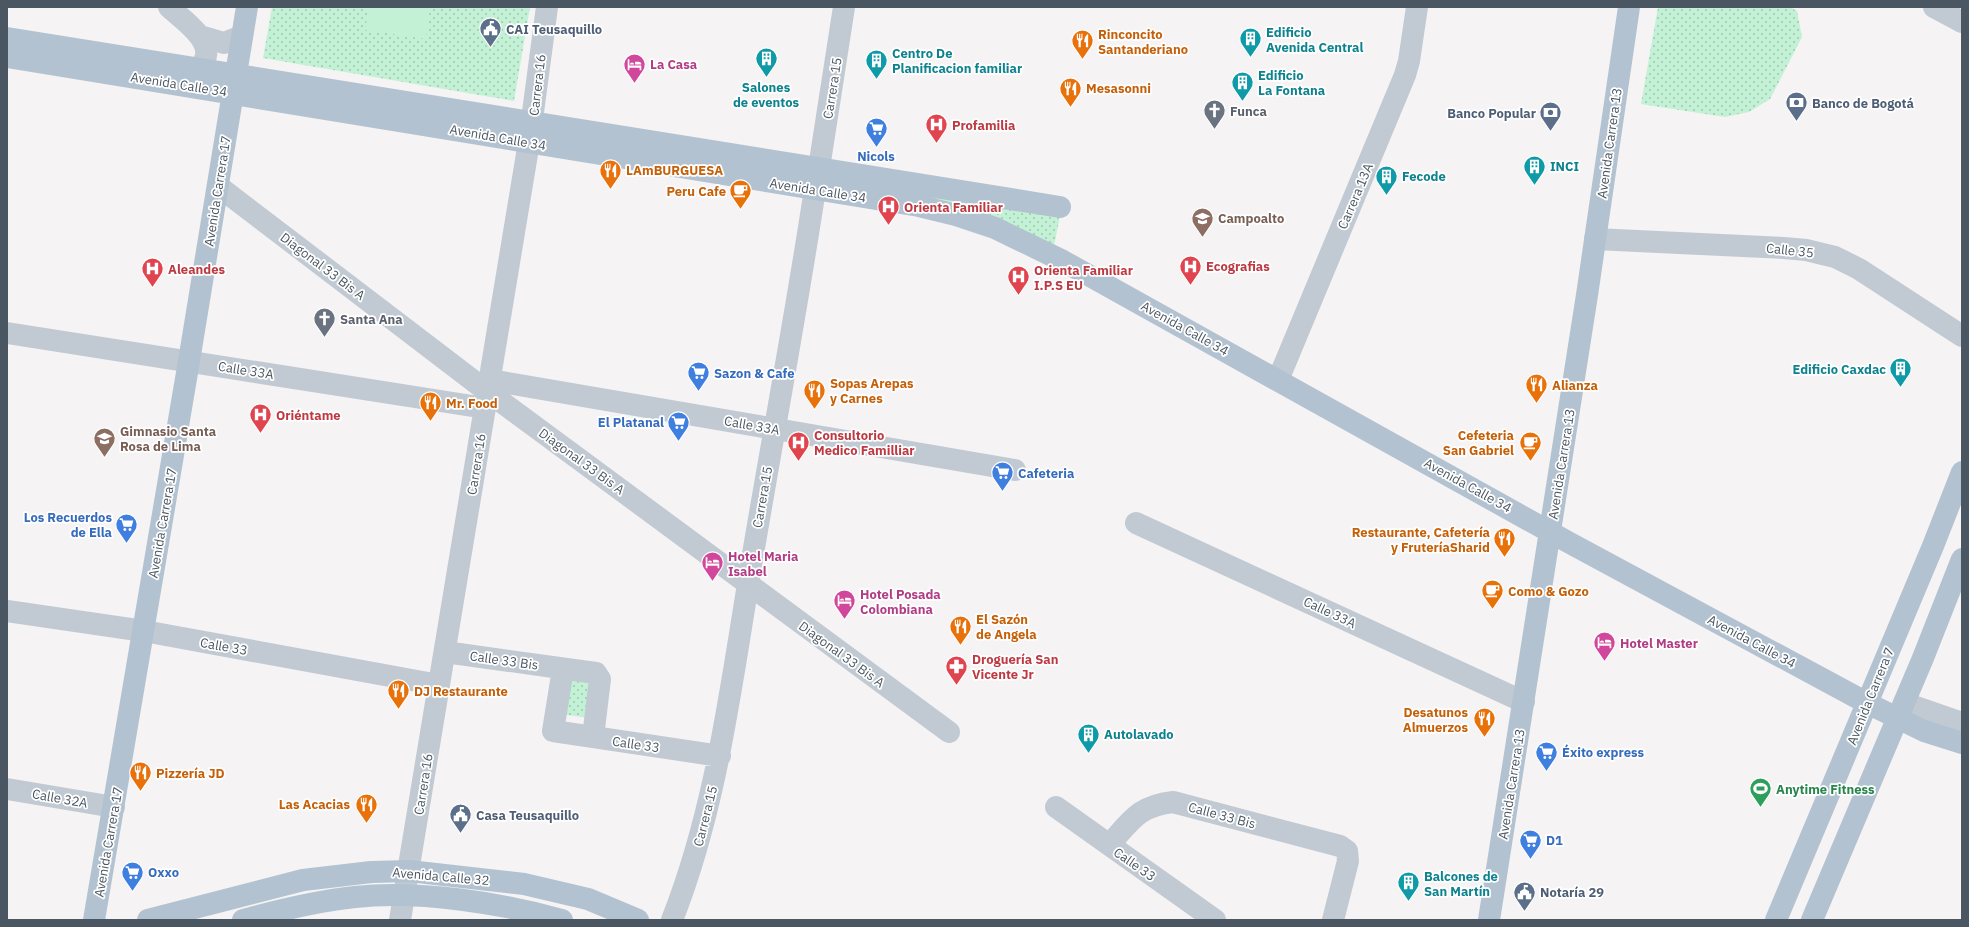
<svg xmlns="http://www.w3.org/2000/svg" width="1969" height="927" font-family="'IBM Plex Sans',sans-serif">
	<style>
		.grass { fill: url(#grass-dots) }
		.pitch { fill: #c3f1d5 }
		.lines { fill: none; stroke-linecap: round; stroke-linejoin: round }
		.minor { stroke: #c1cad2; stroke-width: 22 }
		.major { stroke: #b3c2d1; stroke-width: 22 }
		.labels { text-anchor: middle; stroke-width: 3.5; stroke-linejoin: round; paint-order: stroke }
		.service-label { font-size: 13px; font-weight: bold; fill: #4e5e75; stroke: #fff; text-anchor: start }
		.culture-label { font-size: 13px; font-weight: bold; fill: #0d838f; stroke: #fff; text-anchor: start }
		.food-label { font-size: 13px; font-weight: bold; fill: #c56008; stroke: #fff; text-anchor: start }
		.hotel-label { font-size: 13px; font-weight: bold; fill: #b23c85; stroke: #fff; text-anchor: start }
		.street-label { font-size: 13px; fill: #4a5661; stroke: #fff }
		.worship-label { font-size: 13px; font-weight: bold; fill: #5b616d; stroke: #fff; text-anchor: start }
		.health-label { font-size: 13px; font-weight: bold; fill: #be3a42; stroke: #fff; text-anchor: start }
		.shop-label { font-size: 13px; font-weight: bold; fill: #366cbe; stroke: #fff; text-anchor: start }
		.education-label { font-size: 13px; font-weight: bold; fill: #785e54; stroke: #fff; text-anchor: start }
		.leisure-label { font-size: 13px; font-weight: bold; fill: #27864d; stroke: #fff; text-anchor: start }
	</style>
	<defs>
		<pattern id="grass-dots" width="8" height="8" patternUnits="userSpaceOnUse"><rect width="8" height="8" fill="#c3f1d5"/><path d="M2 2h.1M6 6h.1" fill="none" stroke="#a0c6b0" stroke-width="1.8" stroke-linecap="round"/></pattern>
	</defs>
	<rect width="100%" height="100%" fill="#f5f3f3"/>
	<path class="grass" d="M272,7H530L514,101L263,58Z
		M1658,7H1790L1797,11L1802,37L1770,99L1749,112L1725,117L1641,104Z
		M553,133L1060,216L1054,246Z
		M566,672L595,676L589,718L560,714Z"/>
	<path class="pitch" d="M369,7H430L426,39L365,30Z"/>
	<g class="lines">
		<path class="minor" d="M169,7C185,22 223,46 198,69
			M1934,7L1962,22
			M200,36L224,43L242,36
			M819,168L844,7
			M218,186L488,392L949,732
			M1595,239L1784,248L1806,250L1835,257L1859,269L1962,336
			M7,333L485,408
			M490,380L1015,470
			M1278,380L1405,75L1409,61L1417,7
			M1136,523L1524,702
			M7,611L144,631L439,685
			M445,652L596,673L600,679L593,737
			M563,669L553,731L720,756
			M1904,703L1962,723
			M7,789L114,807
			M1056,807L1215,920
			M1109,845C1131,821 1138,806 1173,802L1340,846L1347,851L1348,861L1333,920
			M400,920L529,142L547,7
			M672,920C717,806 731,685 751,566C772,440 796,315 815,189"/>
		<path class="major" d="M7,38L1060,207
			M7,57L919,206L956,215L995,228L1063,261L1568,542L1867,703L1924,731L1962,743
			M94,920L189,361L247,7
			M148,920L303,880L371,872L409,871L524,884L588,899L638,920
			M243,920C280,910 317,901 355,897C419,890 501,903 562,920
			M1489,920L1587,295L1629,7
			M1776,920L1933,546L1962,472
			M1812,920L1923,658L1962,559"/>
	</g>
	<defs>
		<symbol id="civic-pin" viewBox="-11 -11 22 30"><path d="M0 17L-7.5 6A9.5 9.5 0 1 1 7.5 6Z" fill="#5c6f8a" stroke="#fff"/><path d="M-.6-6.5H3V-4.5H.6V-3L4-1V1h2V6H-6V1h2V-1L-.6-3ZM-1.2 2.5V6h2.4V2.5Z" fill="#fff"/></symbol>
		<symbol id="building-pin" viewBox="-11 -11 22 30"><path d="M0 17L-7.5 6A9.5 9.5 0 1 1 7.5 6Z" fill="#0f9aa8" stroke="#fff"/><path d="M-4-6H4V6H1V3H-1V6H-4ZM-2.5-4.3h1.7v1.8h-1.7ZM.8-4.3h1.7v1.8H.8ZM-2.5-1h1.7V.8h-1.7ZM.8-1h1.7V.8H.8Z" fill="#fff"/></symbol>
		<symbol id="restaurant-pin" viewBox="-11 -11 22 30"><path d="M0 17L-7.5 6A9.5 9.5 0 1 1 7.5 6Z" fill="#e8710a" stroke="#fff"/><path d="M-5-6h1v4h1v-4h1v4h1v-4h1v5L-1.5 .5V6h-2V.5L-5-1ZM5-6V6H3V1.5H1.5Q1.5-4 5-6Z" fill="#fff"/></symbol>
		<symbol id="hotel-pin" viewBox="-11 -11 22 30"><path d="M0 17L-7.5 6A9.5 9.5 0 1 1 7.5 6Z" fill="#d1479c" stroke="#fff"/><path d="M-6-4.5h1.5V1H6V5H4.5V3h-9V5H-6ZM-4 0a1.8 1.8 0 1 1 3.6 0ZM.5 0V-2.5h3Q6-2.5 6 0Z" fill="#fff"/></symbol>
		<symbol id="bank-pin" viewBox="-11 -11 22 30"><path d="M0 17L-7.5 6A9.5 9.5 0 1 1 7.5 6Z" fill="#5c6f8a" stroke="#fff"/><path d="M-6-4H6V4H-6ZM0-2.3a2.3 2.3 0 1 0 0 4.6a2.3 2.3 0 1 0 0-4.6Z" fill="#fff"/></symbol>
		<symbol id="church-pin" viewBox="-11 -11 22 30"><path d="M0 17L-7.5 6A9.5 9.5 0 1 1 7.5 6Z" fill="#6b7280" stroke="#fff"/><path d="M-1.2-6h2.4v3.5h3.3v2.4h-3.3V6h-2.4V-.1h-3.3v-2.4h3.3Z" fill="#fff"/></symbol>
		<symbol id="hospital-pin" viewBox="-11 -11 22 30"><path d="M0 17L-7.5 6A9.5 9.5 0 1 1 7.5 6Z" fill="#e0444e" stroke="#fff"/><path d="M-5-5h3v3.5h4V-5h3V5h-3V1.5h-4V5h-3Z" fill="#fff"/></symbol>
		<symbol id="supermarket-pin" viewBox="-11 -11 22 30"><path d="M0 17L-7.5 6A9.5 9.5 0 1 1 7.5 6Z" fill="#3f7fe0" stroke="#fff"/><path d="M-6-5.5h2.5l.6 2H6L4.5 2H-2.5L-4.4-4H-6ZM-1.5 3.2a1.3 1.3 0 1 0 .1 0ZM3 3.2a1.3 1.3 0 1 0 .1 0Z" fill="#fff"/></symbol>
		<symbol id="cafe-pin" viewBox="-11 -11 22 30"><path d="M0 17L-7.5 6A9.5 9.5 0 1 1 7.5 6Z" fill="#e8710a" stroke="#fff"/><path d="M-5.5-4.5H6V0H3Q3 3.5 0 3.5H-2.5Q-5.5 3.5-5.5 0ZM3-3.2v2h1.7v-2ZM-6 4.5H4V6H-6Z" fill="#fff"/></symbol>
		<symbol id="university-pin" viewBox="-11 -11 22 30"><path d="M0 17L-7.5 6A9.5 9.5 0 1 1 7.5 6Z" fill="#8d6e63" stroke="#fff"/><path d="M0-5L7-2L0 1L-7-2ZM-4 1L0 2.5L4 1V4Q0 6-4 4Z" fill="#fff"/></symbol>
		<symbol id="school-pin" viewBox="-11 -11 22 30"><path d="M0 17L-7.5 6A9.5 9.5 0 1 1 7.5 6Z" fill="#8d6e63" stroke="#fff"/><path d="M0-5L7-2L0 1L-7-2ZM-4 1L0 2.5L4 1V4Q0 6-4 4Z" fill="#fff"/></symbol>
		<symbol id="pharmacy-pin" viewBox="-11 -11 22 30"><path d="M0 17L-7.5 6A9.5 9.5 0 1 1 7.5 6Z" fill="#e0444e" stroke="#fff"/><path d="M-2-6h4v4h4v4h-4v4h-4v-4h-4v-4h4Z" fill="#fff"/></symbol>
		<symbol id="stadium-pin" viewBox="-11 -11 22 30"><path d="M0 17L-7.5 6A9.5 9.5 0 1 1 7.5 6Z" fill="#2e9e5b" stroke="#fff"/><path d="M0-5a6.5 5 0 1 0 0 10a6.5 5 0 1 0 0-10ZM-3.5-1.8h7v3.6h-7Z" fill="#fff"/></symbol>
	</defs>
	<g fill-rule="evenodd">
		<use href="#civic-pin" x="478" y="16" width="25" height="34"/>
		<use href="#building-pin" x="1238" y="26" width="25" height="34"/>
		<use href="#restaurant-pin" x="1070" y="28" width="25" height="34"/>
		<use href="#building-pin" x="754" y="46" width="25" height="34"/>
		<use href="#building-pin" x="864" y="48" width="25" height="34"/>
		<use href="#hotel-pin" x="622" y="52" width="25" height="34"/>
		<use href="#building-pin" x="1230" y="70" width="25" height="34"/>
		<use href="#restaurant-pin" x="1058" y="76" width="25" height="34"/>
		<use href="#bank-pin" x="1784" y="90" width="25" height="34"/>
		<use href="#church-pin" x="1202" y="98" width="25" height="34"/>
		<use href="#bank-pin" x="1538" y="100" width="25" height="34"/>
		<use href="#hospital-pin" x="924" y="112" width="25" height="34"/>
		<use href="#supermarket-pin" x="864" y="116" width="25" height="34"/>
		<use href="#building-pin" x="1522" y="154" width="25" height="34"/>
		<use href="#restaurant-pin" x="598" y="158" width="25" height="34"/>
		<use href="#building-pin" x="1374" y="164" width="25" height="34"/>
		<use href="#cafe-pin" x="728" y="178" width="25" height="34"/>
		<use href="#hospital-pin" x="876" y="194" width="25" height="34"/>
		<use href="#university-pin" x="1190" y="206" width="25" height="34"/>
		<use href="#hospital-pin" x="1178" y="254" width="25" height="34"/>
		<use href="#hospital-pin" x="140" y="256" width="25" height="34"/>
		<use href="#hospital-pin" x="1006" y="264" width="25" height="34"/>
		<use href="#church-pin" x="312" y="306" width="25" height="34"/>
		<use href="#building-pin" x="1888" y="356" width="25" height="34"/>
		<use href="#supermarket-pin" x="686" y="360" width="25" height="34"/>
		<use href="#restaurant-pin" x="1524" y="372" width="25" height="34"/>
		<use href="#restaurant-pin" x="802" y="378" width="25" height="34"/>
		<use href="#restaurant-pin" x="418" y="390" width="25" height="34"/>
		<use href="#hospital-pin" x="248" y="402" width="25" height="34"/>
		<use href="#supermarket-pin" x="666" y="410" width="25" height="34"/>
		<use href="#school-pin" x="92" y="426" width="25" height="34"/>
		<use href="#hospital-pin" x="786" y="430" width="25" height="34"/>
		<use href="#cafe-pin" x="1518" y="430" width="25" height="34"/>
		<use href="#supermarket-pin" x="990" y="460" width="25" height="34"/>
		<use href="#supermarket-pin" x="114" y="512" width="25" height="34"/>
		<use href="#restaurant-pin" x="1492" y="526" width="25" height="34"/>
		<use href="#hotel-pin" x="700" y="550" width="25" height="34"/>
		<use href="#cafe-pin" x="1480" y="578" width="25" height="34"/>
		<use href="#hotel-pin" x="832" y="588" width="25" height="34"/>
		<use href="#restaurant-pin" x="948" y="614" width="25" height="34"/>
		<use href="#hotel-pin" x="1592" y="630" width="25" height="34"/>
		<use href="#pharmacy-pin" x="944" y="654" width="25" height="34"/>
		<use href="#restaurant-pin" x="386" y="678" width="25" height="34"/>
		<use href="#restaurant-pin" x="1472" y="706" width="25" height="34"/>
		<use href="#building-pin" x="1076" y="722" width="25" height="34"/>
		<use href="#supermarket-pin" x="1534" y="740" width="25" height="34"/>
		<use href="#restaurant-pin" x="128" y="760" width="25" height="34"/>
		<use href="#stadium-pin" x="1748" y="776" width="25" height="34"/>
		<use href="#restaurant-pin" x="354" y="792" width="25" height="34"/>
		<use href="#civic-pin" x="448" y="802" width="25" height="34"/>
		<use href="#supermarket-pin" x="1518" y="828" width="25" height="34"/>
		<use href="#supermarket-pin" x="120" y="860" width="25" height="34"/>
		<use href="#building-pin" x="1396" y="870" width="25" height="34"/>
		<use href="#civic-pin" x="1512" y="880" width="25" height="34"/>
	</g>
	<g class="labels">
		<g class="service-label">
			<text x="506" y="34">CAI Teusaquillo</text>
			<text x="1812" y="108">Banco de Bogotá</text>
			<text x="1536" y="118" text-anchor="end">Banco Popular</text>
			<text x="476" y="820">Casa Teusaquillo</text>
			<text x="1540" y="897">Notaría 29</text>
		</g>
		<g class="culture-label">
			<text x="1266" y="37">Edificio<tspan x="1266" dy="15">Avenida Central</tspan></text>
			<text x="892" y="58">Centro De<tspan x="892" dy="15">Planificacion familiar</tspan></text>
			<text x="1258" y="80">Edificio<tspan x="1258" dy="15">La Fontana</tspan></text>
			<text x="766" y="92" text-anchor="middle">Salones<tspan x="766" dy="15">de eventos</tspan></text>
			<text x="1550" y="171">INCI</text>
			<text x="1402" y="181">Fecode</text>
			<text x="1886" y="374" text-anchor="end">Edificio Caxdac</text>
			<text x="1104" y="739">Autolavado</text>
			<text x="1424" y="881">Balcones de<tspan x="1424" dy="15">San Martín</tspan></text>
		</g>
		<g class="food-label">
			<text x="1098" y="39">Rinconcito<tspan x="1098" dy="15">Santanderiano</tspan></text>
			<text x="1086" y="93">Mesasonni</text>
			<text x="626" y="175">LAmBURGUESA</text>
			<text x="726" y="196" text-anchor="end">Peru Cafe</text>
			<text x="830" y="388">Sopas Arepas<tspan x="830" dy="15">y Carnes</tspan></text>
			<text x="1552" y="390">Alianza</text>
			<text x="446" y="408">Mr. Food</text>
			<text x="1514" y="440" text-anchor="end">Cefeteria<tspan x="1514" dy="15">San Gabriel</tspan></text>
			<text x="1490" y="537" text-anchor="end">Restaurante, Cafetería<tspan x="1490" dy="15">y FruteríaSharid</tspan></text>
			<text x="1508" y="596">Como &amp; Gozo</text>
			<text x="976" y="624">El Sazón<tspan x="976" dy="15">de Angela</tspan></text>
			<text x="414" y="696">DJ Restaurante</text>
			<text x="1468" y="717" text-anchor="end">Desatunos<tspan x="1468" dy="15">Almuerzos</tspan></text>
			<text x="156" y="778">Pizzería JD</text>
			<text x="350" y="809" text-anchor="end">Las Acacias</text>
		</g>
		<g class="hotel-label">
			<text x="650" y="69">La Casa</text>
			<text x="728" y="561">Hotel Maria<tspan x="728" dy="15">Isabel</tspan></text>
			<text x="860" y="599">Hotel Posada<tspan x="860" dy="15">Colombiana</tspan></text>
			<text x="1620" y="648">Hotel Master</text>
		</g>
		<g class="street-label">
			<text transform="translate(179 84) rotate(9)" y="5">Avenida Calle 34</text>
			<text transform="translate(537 85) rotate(-83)" y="5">Carrera 16</text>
			<text transform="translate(832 88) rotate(-81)" y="5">Carrera 15</text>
			<text transform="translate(498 137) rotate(10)" y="5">Avenida Calle 34</text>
			<text transform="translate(1609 143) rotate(-82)" y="5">Avenida Carrera 13</text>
			<text transform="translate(818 190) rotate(9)" y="5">Avenida Calle 34</text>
			<text transform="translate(217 191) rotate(-81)" y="5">Avenida Carrera 17</text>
			<text transform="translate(1355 196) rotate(-67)" y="5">Carrera 13A</text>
			<text transform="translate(1790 250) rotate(6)" y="5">Calle 35</text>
			<text transform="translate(323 266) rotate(37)" y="5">Diagonal 33 Bis A</text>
			<text transform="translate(1185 328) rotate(29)" y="5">Avenida Calle 34</text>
			<text transform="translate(246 370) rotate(9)" y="5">Calle 33A</text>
			<text transform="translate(752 425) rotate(10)" y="5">Calle 33A</text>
			<text transform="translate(582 461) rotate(36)" y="5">Diagonal 33 Bis A</text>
			<text transform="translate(476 464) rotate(-81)" y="5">Carrera 16</text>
			<text transform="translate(1561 464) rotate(-81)" y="5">Avenida Carrera 13</text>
			<text transform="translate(1468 485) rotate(29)" y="5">Avenida Calle 34</text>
			<text transform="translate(762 497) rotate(-80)" y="5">Carrera 15</text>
			<text transform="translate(162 523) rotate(-80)" y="5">Avenida Carrera 17</text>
			<text transform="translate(1330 612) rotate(25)" y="5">Calle 33A</text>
			<text transform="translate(1752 641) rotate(28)" y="5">Avenida Calle 34</text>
			<text transform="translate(224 646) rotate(10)" y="5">Calle 33</text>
			<text transform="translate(842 654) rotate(36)" y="5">Diagonal 33 Bis A</text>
			<text transform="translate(504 660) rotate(8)" y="5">Calle 33 Bis</text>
			<text transform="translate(1870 696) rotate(-68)" y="5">Avenida Carrera 7</text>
			<text transform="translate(636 744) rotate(8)" y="5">Calle 33</text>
			<text transform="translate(423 784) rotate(-81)" y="5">Carrera 16</text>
			<text transform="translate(1511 784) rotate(-81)" y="5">Avenida Carrera 13</text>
			<text transform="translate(60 798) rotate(10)" y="5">Calle 32A</text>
			<text transform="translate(1222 815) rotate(15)" y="5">Calle 33 Bis</text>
			<text transform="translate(705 816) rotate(-76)" y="5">Carrera 15</text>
			<text transform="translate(108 842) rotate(-80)" y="5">Avenida Carrera 17</text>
			<text transform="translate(1135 864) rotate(35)" y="5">Calle 33</text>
			<text transform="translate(441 876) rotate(5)" y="5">Avenida Calle 32</text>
		</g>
		<g class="worship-label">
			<text x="1230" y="116">Funca</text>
			<text x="340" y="324">Santa Ana</text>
		</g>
		<g class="health-label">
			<text x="952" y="130">Profamilia</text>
			<text x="904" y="212">Orienta Familiar</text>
			<text x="1206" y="271">Ecografias</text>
			<text x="168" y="274">Aleandes</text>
			<text x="1034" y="275">Orienta Familiar<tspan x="1034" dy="15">I.P.S EU</tspan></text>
			<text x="276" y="420">Oriéntame</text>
			<text x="814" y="440">Consultorio<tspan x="814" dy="15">Medico Familliar</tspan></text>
			<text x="972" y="664">Droguería San<tspan x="972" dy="15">Vicente Jr</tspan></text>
		</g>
		<g class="shop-label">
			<text x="876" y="161" text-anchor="middle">Nicols</text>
			<text x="714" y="378">Sazon &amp; Cafe</text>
			<text x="664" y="427" text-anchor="end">El Platanal</text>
			<text x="1018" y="478">Cafeteria</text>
			<text x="112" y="522" text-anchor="end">Los Recuerdos<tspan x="112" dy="15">de Ella</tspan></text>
			<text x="1562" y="757">Éxito express</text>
			<text x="1546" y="845">D1</text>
			<text x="148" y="877">Oxxo</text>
		</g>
		<g class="education-label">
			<text x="1218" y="223">Campoalto</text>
			<text x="120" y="436">Gimnasio Santa<tspan x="120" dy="15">Rosa de Lima</tspan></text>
		</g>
		<g class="leisure-label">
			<text x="1776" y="794">Anytime Fitness</text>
		</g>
	</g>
	<rect width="1969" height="927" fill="none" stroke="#4a5661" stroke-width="16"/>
</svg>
